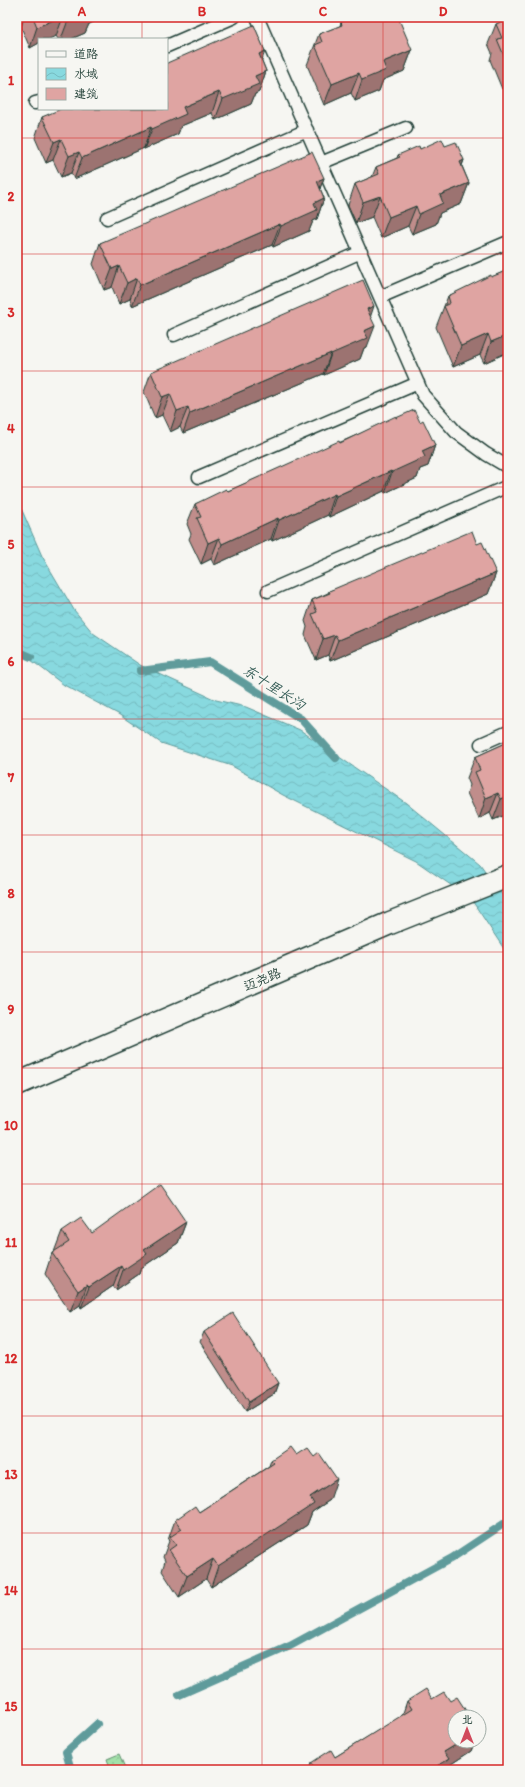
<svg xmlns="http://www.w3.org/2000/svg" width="525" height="1787" font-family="Itim,'LXGW WenKai TC',sans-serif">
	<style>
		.grass { fill: url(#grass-dots); stroke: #608f6f }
		.water { fill: url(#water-waves); stroke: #5e9b9b }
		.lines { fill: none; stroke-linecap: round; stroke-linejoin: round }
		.stream { stroke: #5e9b9b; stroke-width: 8 }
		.service-casing { stroke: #1f3d34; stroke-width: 15 }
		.tertiary-casing { stroke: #1f3d34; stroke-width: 25 }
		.service { stroke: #f6f6f2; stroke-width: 12 }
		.tertiary { stroke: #f6f6f2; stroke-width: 22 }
		.wall { fill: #c08d8b; stroke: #1f3d34 }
		.shaded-wall { fill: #9c7371; stroke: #1f3d34 }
		.building { fill: #dfa4a2; stroke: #1f3d34 }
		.grid { fill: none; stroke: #d62828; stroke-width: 1; stroke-opacity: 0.55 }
		.labels { text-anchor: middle; stroke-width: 4; stroke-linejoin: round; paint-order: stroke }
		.street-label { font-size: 13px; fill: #1f3d34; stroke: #f6f6f2 }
		.water-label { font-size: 14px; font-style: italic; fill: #345c56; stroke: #f6f6f2 }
		.neatline { fill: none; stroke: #d62828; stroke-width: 1.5 }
		.grid-label { font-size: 13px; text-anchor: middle; font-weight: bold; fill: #d62828 }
	</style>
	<defs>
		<pattern id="grass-dots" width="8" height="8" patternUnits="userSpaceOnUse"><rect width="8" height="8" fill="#a2e1aa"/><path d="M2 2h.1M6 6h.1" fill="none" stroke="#8bc293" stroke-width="1.8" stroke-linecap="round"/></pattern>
		<pattern id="water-waves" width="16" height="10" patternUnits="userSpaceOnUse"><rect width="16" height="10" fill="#88d9df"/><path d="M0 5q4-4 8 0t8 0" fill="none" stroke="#75bbc0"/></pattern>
	</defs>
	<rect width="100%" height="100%" fill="#f6f6f2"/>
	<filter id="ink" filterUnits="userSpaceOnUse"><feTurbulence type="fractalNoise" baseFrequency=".025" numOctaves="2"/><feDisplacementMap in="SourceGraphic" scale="8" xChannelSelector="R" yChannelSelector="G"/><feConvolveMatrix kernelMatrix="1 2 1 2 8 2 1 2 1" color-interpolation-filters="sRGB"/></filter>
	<g filter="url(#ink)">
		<path class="grass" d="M119,1754L126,1770H111L107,1759Z"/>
		<path class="water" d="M17,499L42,556L74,610L93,633L140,665L216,700L246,707L300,730L406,803L480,864L508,903V955L471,899L416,861L283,795L232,766L161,743L118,714L64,685L23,654L17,649Z"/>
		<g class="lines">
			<path class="stream" d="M17,651L31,657
				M140,671L210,662L301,719L336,758
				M179,1695L290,1646L452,1558L508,1521
				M71,1770L66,1752L97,1724"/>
			<defs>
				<path id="service" d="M257,17L423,395L456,432L486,454L508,467
					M167,46L234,17
					M35,103L39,102
					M321,163L406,128
					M107,218L307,130
					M380,297L506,243
					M174,335L361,252
					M199,477L418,383
					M268,591L508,486
					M481,744L508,732"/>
				<path id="tertiary" d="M17,1084L390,923L508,876"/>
			</defs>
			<use href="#service" class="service-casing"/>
			<use href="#tertiary" class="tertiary-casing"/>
			<use href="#service" class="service"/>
			<use href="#tertiary" class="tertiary"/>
		</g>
		<path class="wall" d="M17,17H104L89,24L85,33L71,39H58L56,36L39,39V43L30,48L21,27L17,28Z
			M508,19V87L502,89L490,60L492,53L488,44L496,24Z
			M341,22L412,50L404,71L383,80L379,91L355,101L351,93L324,105L307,65L319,34L340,26Z
			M262,61L266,71L259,92L255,94L251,104L215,120L212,113L181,126L178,134L144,149V148L74,179L71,173L61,177L53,160L46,163L35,138L42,117Z
			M445,146L464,160L462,166L469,183L461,204L440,213L436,224L412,234L408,226L381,238L372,217L356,223L348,205L355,184L372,177L376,167L397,158L398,155L420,149Z
			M324,178L320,188L324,198L317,219L313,221L309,231L273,247L272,245L132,306L130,299L119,304L112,287L104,290L93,264L100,243Z
			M508,270V352L484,363L480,355L453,367L436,327L448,296Z
			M370,316L367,347L364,348L360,359L324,375L323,374L183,433L180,427L170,432L162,415L155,418L144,392L151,372Z
			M396,418L420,422L435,445L428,466L420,469L417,478L385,493L384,491L329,517L328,515L272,541L271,539L214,565L211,559L201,564L189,539L191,534L187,524L195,504L228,491Z
			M477,544L496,573L488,594L330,661L328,655L316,660L305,635L307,627L305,621L312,600L328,593L329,591Z
			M508,742V814L493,820L490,813L479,819L467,793L470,785L467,778L475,757Z
			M186,1222L178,1243L141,1268L139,1274L116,1290L113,1286L81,1308L80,1305L70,1312L45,1274L52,1253L54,1252L62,1231L92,1233Z
			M204,1332L278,1383L274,1394L245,1412L200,1342Z
			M271,1460L330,1500L312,1512L307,1525L211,1587L206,1579L179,1597L162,1571L165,1561L163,1557L169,1541L168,1540L175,1520L199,1512L269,1466Z
			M407,1701L455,1741H475L471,1751L445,1768L444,1770H309L311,1763L335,1757L402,1716Z"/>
		<path class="shaded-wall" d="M20,17H24L21,27L17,28V26Z
			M60,17H63L56,36L49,39H39V43L30,48L37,27Z
			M81,17H104L89,24L85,33L71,39H61L67,23Z
			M412,50L404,71L383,80L379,91L355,101L362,80L383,62Z
			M265,51L258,72L259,54Z
			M266,71L259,92L255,94L251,104L215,120L223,99L255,76Z
			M359,73L351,93L324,105L332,84Z
			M508,73V87L502,89Z
			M219,92L212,113L181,126L178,134L144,149L152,129L183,107Z
			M151,127L144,148L74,179L82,158Z
			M61,139L53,160L46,163L54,142Z
			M79,152L71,173L61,177L69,156Z
			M464,160L456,180L460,162Z
			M324,178L316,199L317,181Z
			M469,183L461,204L440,213L436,224L412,234L419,214L440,195Z
			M380,196L372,217L356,223L363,202Z
			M324,198L317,219L313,221L309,231L273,247L281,226L314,203Z
			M416,206L408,226L381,238L389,217Z
			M280,224L272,245L132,306L140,285Z
			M119,266L112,287L104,290L112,269Z
			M137,278L130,299L119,304L127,283Z
			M374,306L367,327V309Z
			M375,326L367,347L364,348L360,359L324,375L331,354L364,331Z
			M488,334L480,355L453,367L461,346Z
			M508,335V352L484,363L491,342Z
			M331,353L323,374L183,433L190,413Z
			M170,394L162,415L155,418L162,397Z
			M188,407L180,427L170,432L177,411Z
			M435,445L428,466L420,469L417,478L385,493L392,472L422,451Z
			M391,471L384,491L329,517L336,496Z
			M335,494L328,515L272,541L279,520Z
			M278,518L271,539L214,565L222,544Z
			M219,538L211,559L201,564L208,543Z
			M496,573L488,594L330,661L338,640Z
			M335,635L328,655L316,660L323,639Z
			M498,793L490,813L479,819L486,798Z
			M508,796V814L493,820L501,799Z
			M186,1222L178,1243L141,1268L139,1274L116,1290L123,1270L144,1250Z
			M121,1266L113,1286L81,1308L89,1287Z
			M87,1285L80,1305L70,1312L78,1291Z
			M278,1383L274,1394L245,1412L249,1402Z
			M337,1479L330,1500L312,1512L307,1525L211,1587L218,1566L310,1497Z
			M213,1559L206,1579L179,1597L187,1576Z
			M462,1741H475L471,1751L445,1768L444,1770H431L444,1752Z"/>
		<path class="building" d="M33,17H60L37,27Z
			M65,17H81L67,23Z
			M353,17H398L412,50L383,62L386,70L362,80L359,73L332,84L315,45L322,42L319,34L342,25L341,22Z
			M508,19V65L497,39L502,38L496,24Z
			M254,25L265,51L259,54L266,71L255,76L259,84L223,99L219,92L183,107L186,114L152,129L151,127L82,158L79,152L69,156L61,139L54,142L42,117L61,109H167V63Z
			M442,139L445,146L456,142L464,160L460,162L469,183L440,195L443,203L419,214L416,206L389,217L380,196L363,202L355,184L379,174L376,167L400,157L398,155L419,146L420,149Z
			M312,152L324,178L317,181L324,198L314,203L317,210L281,226L280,224L140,285L137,278L127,283L119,266L112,269L100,243Z
			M508,270V335L491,342L488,334L461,346L444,306L450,303L448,296L491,275V277Z
			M363,280L374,306L367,309L375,326L364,331L368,338L331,354V353L190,413L188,407L177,411L170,394L162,397L151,372Z
			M414,410L420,422L423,420L435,445L422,451L425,457L392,472L391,471L336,496L335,494L279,520L278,518L222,544L219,538L208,543L197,518L201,517L195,504L226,489L228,491L339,441L340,443L396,416V418Z
			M472,531L477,544L482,542L496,573L338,640L335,635L323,639L312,614L317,612L312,600L330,593L329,591Z
			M508,742V796L501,799L498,793L486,798L475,772L480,770L475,757Z
			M160,1184L186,1222L144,1250L147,1254L123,1270L121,1266L89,1287L87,1285L78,1291L52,1253L69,1242L62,1231L81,1218L92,1233Z
			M233,1313L278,1383L249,1402L204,1332Z
			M290,1447L296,1455L307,1448L314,1457L319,1453L337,1479L310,1497L314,1504L218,1566L213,1559L187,1576L169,1550L176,1545L170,1537L182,1529L175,1520L195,1506L199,1512L274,1463L271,1460Z
			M426,1689L432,1699L444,1692L450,1701L457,1697L470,1717H455V1741H462L444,1752L449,1759L431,1770H316L311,1763L331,1750L335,1757L412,1709L407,1701Z"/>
	</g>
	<path class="grid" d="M142,17V39M262,17V1770M383,17V1770M142,109V1770M17,138H508M17,254H508M17,371H508M17,487H508M17,603H508M17,719H508M17,835H508M17,952H508M17,1068H508M17,1184H508M17,1300H508M17,1416H508M17,1533H508M17,1649H508"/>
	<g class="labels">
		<g class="street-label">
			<text transform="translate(262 979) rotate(-23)" y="5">迈尧路</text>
		</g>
		<g class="water-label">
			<text transform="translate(274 687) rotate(33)" y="5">东十里长沟</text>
		</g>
	</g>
	<rect width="525" height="1787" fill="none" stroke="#f6f6f2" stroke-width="44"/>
	<rect x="38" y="38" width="130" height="72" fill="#f6f6f2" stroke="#a0aca6"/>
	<rect x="46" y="51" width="20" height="6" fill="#f6f6f2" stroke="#a0aca6"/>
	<text x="74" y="58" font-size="12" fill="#1f3d34">道路</text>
	<rect x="46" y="68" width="20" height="12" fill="url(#water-waves)" stroke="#a0aca6"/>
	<text x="74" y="78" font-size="12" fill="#1f3d34">水域</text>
	<rect x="46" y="88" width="20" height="12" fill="#dfa4a2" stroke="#a0aca6"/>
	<text x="74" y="98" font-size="12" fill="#1f3d34">建筑</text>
	<g transform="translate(467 1729)"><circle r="19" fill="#f6f6f2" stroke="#a0aca6"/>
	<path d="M0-3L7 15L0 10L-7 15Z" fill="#d1495b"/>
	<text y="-6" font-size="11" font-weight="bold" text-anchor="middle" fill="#1f3d34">北</text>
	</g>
	<rect x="22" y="22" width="481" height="1743" class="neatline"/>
	<g class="grid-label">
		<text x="82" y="16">A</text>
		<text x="202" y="16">B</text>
		<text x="323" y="16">C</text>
		<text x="443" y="16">D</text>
		<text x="11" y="85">1</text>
		<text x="11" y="201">2</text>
		<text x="11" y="317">3</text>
		<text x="11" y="433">4</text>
		<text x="11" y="549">5</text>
		<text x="11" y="666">6</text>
		<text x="11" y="782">7</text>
		<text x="11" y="898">8</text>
		<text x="11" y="1014">9</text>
		<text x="11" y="1130">10</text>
		<text x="11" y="1247">11</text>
		<text x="11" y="1363">12</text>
		<text x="11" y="1479">13</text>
		<text x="11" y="1595">14</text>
		<text x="11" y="1711">15</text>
	</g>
</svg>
